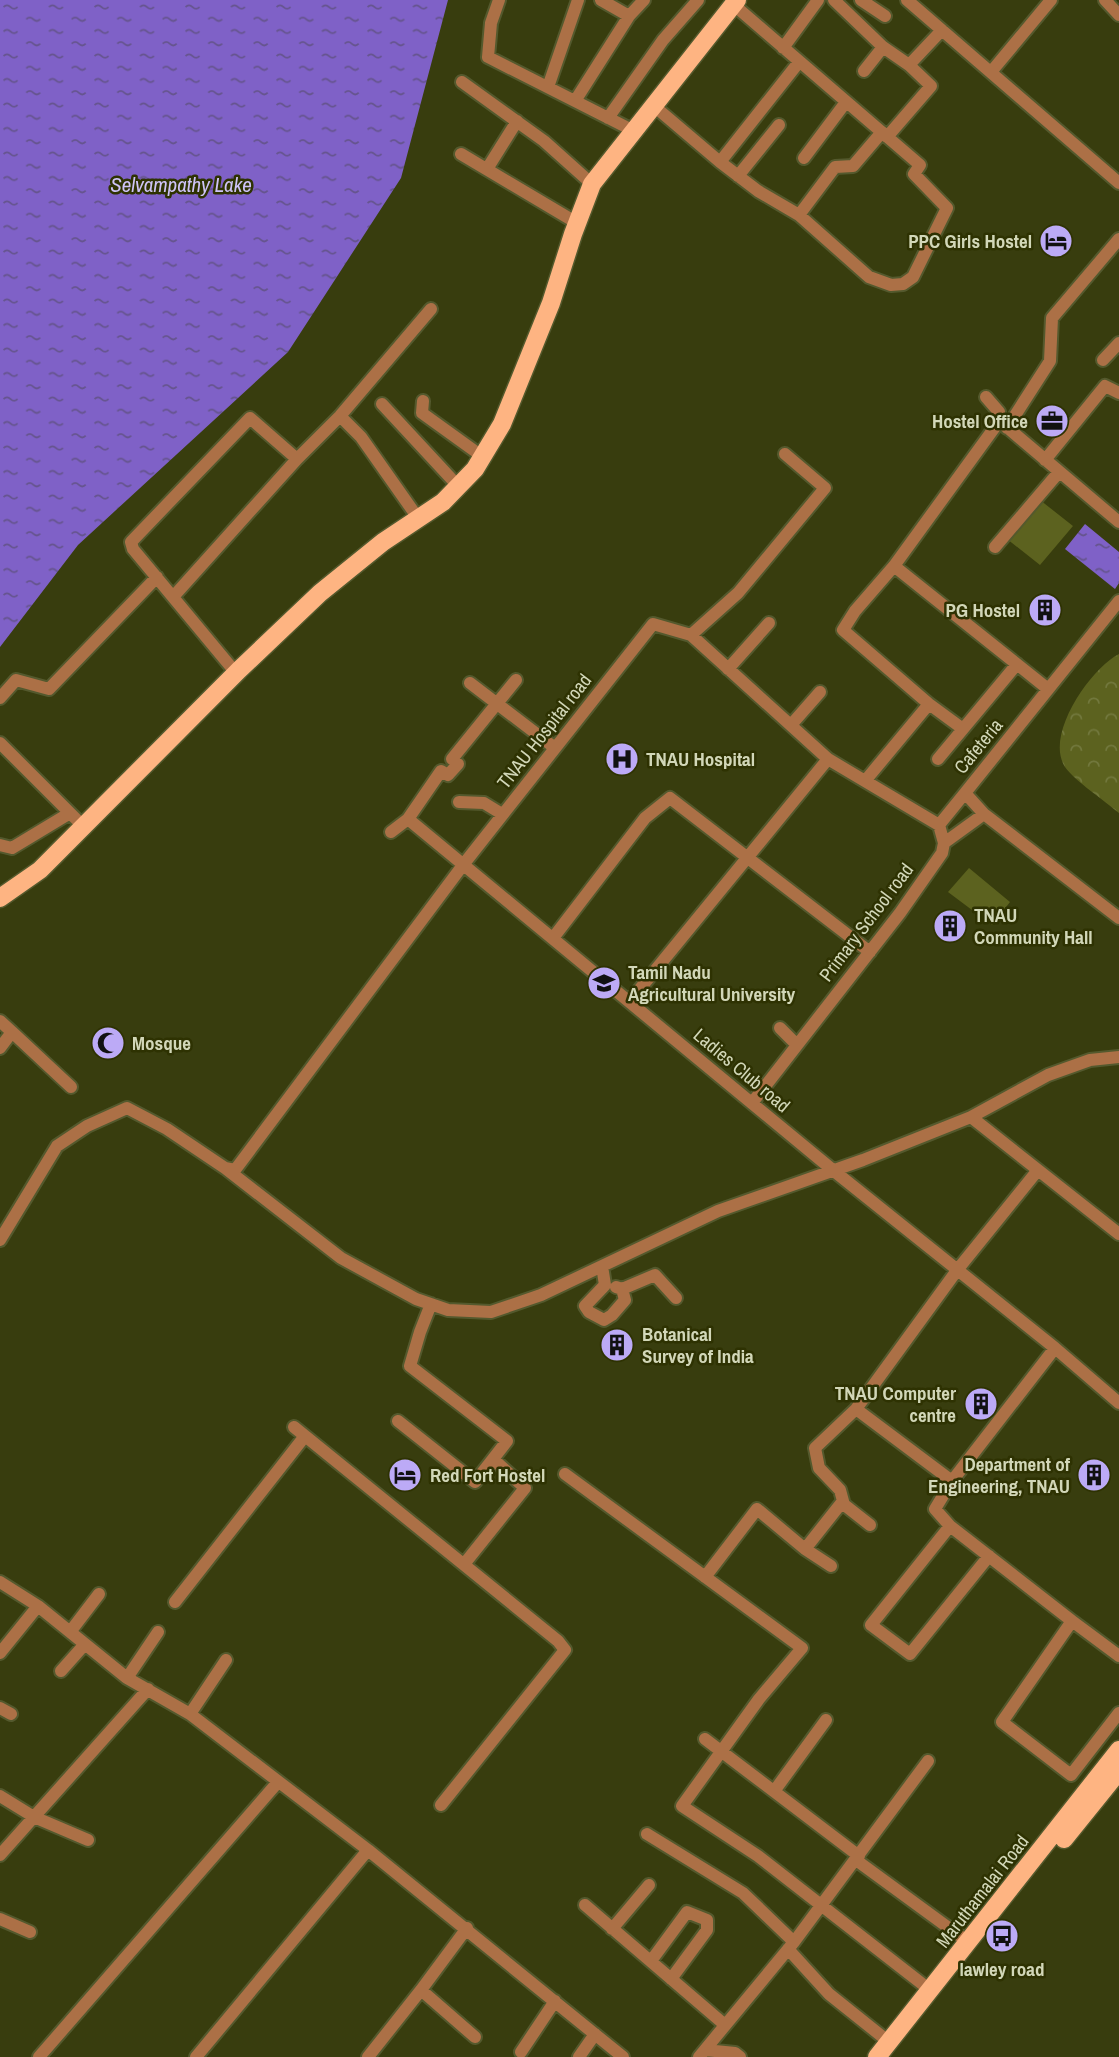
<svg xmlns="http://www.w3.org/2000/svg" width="1119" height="2057" font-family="'Archivo Narrow',sans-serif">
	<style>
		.forest { fill: url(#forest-crowns) }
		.garden { fill: #5c621f }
		.water { fill: url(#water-ripples) }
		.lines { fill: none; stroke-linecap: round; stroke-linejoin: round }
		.minor-casing { stroke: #54592d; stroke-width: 16 }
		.primary-casing { stroke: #54592d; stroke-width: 21 }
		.minor { stroke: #ac7046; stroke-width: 12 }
		.primary { stroke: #feb482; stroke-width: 18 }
		.labels { text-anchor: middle; stroke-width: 5; stroke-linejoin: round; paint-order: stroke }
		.poi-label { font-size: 19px; font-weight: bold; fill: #d2d7b8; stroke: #2e3202; text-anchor: start }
		.street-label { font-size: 19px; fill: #d2d7b8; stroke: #2e3202 }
		.water-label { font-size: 21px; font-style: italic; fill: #cfc4f8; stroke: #2e3202 }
	</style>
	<defs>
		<pattern id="forest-crowns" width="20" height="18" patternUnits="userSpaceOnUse" patternTransform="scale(1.75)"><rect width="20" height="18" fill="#5c621f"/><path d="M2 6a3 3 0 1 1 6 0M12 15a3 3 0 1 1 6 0" fill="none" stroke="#72783d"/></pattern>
		<pattern id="water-ripples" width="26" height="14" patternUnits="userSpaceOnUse" patternTransform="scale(1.75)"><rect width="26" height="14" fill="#7f61c7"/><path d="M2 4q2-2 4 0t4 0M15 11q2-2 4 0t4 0" fill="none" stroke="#65548d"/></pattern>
	</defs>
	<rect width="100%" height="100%" fill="#383d0e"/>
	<path class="forest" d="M1119,654V813C1105,801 1075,781 1065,767C1044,735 1091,668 1119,654Z"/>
	<path class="garden" d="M1040,500L1073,526L1040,565L1007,539Z
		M969,868L1010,902L992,925L948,892Z"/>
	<path class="water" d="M0,0H448L401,178L288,352L78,545L0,647Z
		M1085,524L1119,552V583L1115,589L1065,549Z"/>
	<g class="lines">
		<defs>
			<path id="minor" d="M499,0L491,23L488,57L634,131
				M601,0L629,16
				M834,0L883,47L909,65
				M861,0L885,16
				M907,0L1119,183
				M1105,0L1119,15
				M783,48L818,0
				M864,71L883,47
				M991,72L1051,0
				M462,82L544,141L592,184
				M548,87L578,0
				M575,101L629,16L644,0
				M654,106L720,162L758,191L799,215L869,277L891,285L903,284L913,277L947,208L914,174L920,165L734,5
				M608,118L663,40L698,0
				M887,137L931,86L909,65L942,30
				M461,154L577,223
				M804,158L846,102
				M720,162L799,62
				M487,169L517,121
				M738,176L779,125
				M799,215L835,167L853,166L882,132
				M1103,360L1119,343
				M423,401L422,413L483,457
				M382,404L458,486
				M340,416L361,437L418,518
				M1002,423L1119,522
				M1007,428L1050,361L1052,318L1119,239
				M1045,460L1105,386L1119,393
				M995,547L1059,472
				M894,566L1048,689
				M173,597L297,459L340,416L431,309
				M1119,601L965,793L984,814L1119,918
				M691,635L738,593L825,488L785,454
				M728,669L769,623
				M236,673L133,549L131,542L250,418L297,459
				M470,683L555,748
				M0,698L16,680L49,689L157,577
				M791,725L820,692
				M963,729L929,704L843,630L855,611L894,566L995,427L999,412L986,397
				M0,743L83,826
				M938,759L1017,664
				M865,781L929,704
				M459,802L484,803L502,814
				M408,819L834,1171L1055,1348
				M391,832L408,819L441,771L448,775L458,764L452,759L516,680
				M944,843L984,814
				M0,845L12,848L70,813
				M553,938L645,818L670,798L870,952
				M630,1001L828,759
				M0,1021L12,1032L0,1048
				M780,1028L797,1045
				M12,1032L71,1087
				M752,1103L900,913L942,853L944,843L939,825
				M971,1117L1119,1234
				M225,1168L235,1170L463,865L653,624L691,635L828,759L939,825L965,793
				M1038,1170L958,1269L856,1409L952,1481L935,1509L950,1526L1072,1621L1002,1722L1071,1775L1119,1713
				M0,1240L57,1146L87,1126L127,1108L167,1129L225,1168L341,1258L416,1299L448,1310L491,1312L541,1295L718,1211L863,1160L971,1117L1048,1075L1090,1060L1119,1057
				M602,1266L605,1285L585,1306L589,1312L604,1320L612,1315L625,1300L622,1289
				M616,1287L622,1289L655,1275L676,1298
				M398,1421L475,1482L507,1441L410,1366L420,1332L431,1304
				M294,1427L558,1641L565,1650L441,1805
				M565,1474L802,1648L759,1699L682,1806L758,1856L930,1990
				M952,1481L1055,1348L1119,1403
				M842,1503L870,1525
				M950,1526L871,1625L910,1654L989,1556
				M805,1549L843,1501L840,1490L819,1468L815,1448L856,1409
				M465,1563L525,1488L493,1459
				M705,1577L757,1509L805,1549L831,1566
				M0,1582L38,1606L127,1678L190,1714L368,1850L623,2057
				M175,1602L305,1436
				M1072,1621L1119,1656
				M70,1632L99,1594
				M0,1653L38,1606
				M61,1671L85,1644
				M127,1678L158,1632
				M0,1708L11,1714
				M190,1714L226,1660
				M705,1739L859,1856
				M775,1790L826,1720
				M0,1796L34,1817L88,1840
				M647,1834L743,1893L794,1942
				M0,1855L148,1689
				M856,1860L968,1942
				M585,1905L725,2025
				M0,1919L30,1932
				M612,1929L649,1885
				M788,1949L829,1994L889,2042
				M651,1961L687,1912L707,1920V1930L671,1979
				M421,1990L475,2037
				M705,2050L735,2053L740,2057
				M521,2052L555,2001
				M39,2057L278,1782
				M196,2057L368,1850
				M368,2057L421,1990L467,1928
				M579,2057L595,2034
				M699,2057L794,1942L928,1761"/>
			<path id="primary" d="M0,898L40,870L239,670L320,593L383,542L443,502L475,469L502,424L551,303L573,234L592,184L737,0
				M1064,1839L1119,1771
				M877,2057L1119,1750"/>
		</defs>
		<use href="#minor" class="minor-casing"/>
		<use href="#primary" class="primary-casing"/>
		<use href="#minor" class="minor"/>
		<use href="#primary" class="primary"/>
	</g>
	<defs>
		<symbol id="hotel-disc" viewBox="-11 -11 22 22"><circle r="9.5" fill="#bcaaf6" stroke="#2e3202"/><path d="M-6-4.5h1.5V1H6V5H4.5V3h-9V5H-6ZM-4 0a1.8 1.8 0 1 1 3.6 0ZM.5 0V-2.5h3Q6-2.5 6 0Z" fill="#111"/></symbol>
		<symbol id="office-disc" viewBox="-11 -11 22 22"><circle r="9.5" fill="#bcaaf6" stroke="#2e3202"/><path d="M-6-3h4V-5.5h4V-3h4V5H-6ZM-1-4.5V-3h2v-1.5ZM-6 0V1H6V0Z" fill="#111"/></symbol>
		<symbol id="building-disc" viewBox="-11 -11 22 22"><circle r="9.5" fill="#bcaaf6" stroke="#2e3202"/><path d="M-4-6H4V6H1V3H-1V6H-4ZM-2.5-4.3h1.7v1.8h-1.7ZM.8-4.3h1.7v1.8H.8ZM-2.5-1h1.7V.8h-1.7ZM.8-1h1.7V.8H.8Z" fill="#111"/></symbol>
		<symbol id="hospital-disc" viewBox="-11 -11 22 22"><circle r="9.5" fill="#bcaaf6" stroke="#2e3202"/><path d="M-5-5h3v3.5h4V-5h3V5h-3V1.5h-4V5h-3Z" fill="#111"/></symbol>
		<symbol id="university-disc" viewBox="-11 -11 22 22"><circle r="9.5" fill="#bcaaf6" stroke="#2e3202"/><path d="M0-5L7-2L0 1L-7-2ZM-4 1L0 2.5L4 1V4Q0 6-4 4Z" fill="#111"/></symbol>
		<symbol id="mosque-disc" viewBox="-11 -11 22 22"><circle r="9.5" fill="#bcaaf6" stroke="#2e3202"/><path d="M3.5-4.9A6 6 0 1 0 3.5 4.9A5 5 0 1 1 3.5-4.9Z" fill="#111"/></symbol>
		<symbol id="bus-disc" viewBox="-11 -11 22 22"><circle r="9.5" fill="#bcaaf6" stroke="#2e3202"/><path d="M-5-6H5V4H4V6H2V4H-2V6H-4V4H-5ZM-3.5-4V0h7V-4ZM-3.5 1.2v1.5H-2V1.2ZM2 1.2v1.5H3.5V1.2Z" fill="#111"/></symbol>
	</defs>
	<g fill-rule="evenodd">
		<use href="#hotel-disc" x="1037" y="222" width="38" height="38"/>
		<use href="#office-disc" x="1033" y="402" width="38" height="38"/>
		<use href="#building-disc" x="1026" y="591" width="38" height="38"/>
		<use href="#hospital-disc" x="603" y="740" width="38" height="38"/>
		<use href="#building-disc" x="931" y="907" width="38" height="38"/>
		<use href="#university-disc" x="585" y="964" width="38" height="38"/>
		<use href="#mosque-disc" x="89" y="1024" width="38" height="38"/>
		<use href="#building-disc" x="598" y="1326" width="38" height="38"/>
		<use href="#building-disc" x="962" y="1385" width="38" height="38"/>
		<use href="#hotel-disc" x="386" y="1456" width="38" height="38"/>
		<use href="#building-disc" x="1075" y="1456" width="38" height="38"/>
		<use href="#bus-disc" x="983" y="1917" width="38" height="38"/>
	</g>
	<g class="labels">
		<g class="poi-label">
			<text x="1032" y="248" text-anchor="end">PPC Girls Hostel</text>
			<text x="1028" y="428" text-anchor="end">Hostel Office</text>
			<text x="1020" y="617" text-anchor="end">PG Hostel</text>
			<text x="646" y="766">TNAU Hospital</text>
			<text x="974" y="922">TNAU<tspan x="974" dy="22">Community Hall</tspan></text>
			<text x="628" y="979">Tamil Nadu<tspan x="628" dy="22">Agricultural University</tspan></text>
			<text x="132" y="1050">Mosque</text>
			<text x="642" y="1341">Botanical<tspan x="642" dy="22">Survey of India</tspan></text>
			<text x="956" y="1400" text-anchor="end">TNAU Computer<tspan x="956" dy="22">centre</tspan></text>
			<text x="1070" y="1471" text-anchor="end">Department of<tspan x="1070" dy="22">Engineering, TNAU</tspan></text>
			<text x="430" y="1482">Red Fort Hostel</text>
			<text x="1002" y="1976" text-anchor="middle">lawley road</text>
		</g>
		<g class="street-label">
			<text transform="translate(544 731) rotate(-52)" y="7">TNAU Hospital road</text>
			<text transform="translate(978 746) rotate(-51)" y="7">Cafeteria</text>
			<text transform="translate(866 922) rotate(-53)" y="7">Primary School road</text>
			<text transform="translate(742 1070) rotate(40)" y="7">Ladies Club road</text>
			<text transform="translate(982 1891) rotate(-52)" y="7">Maruthamalai Road</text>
		</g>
		<g class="water-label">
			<text x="181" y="192">Selvampathy Lake</text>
		</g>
	</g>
</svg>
